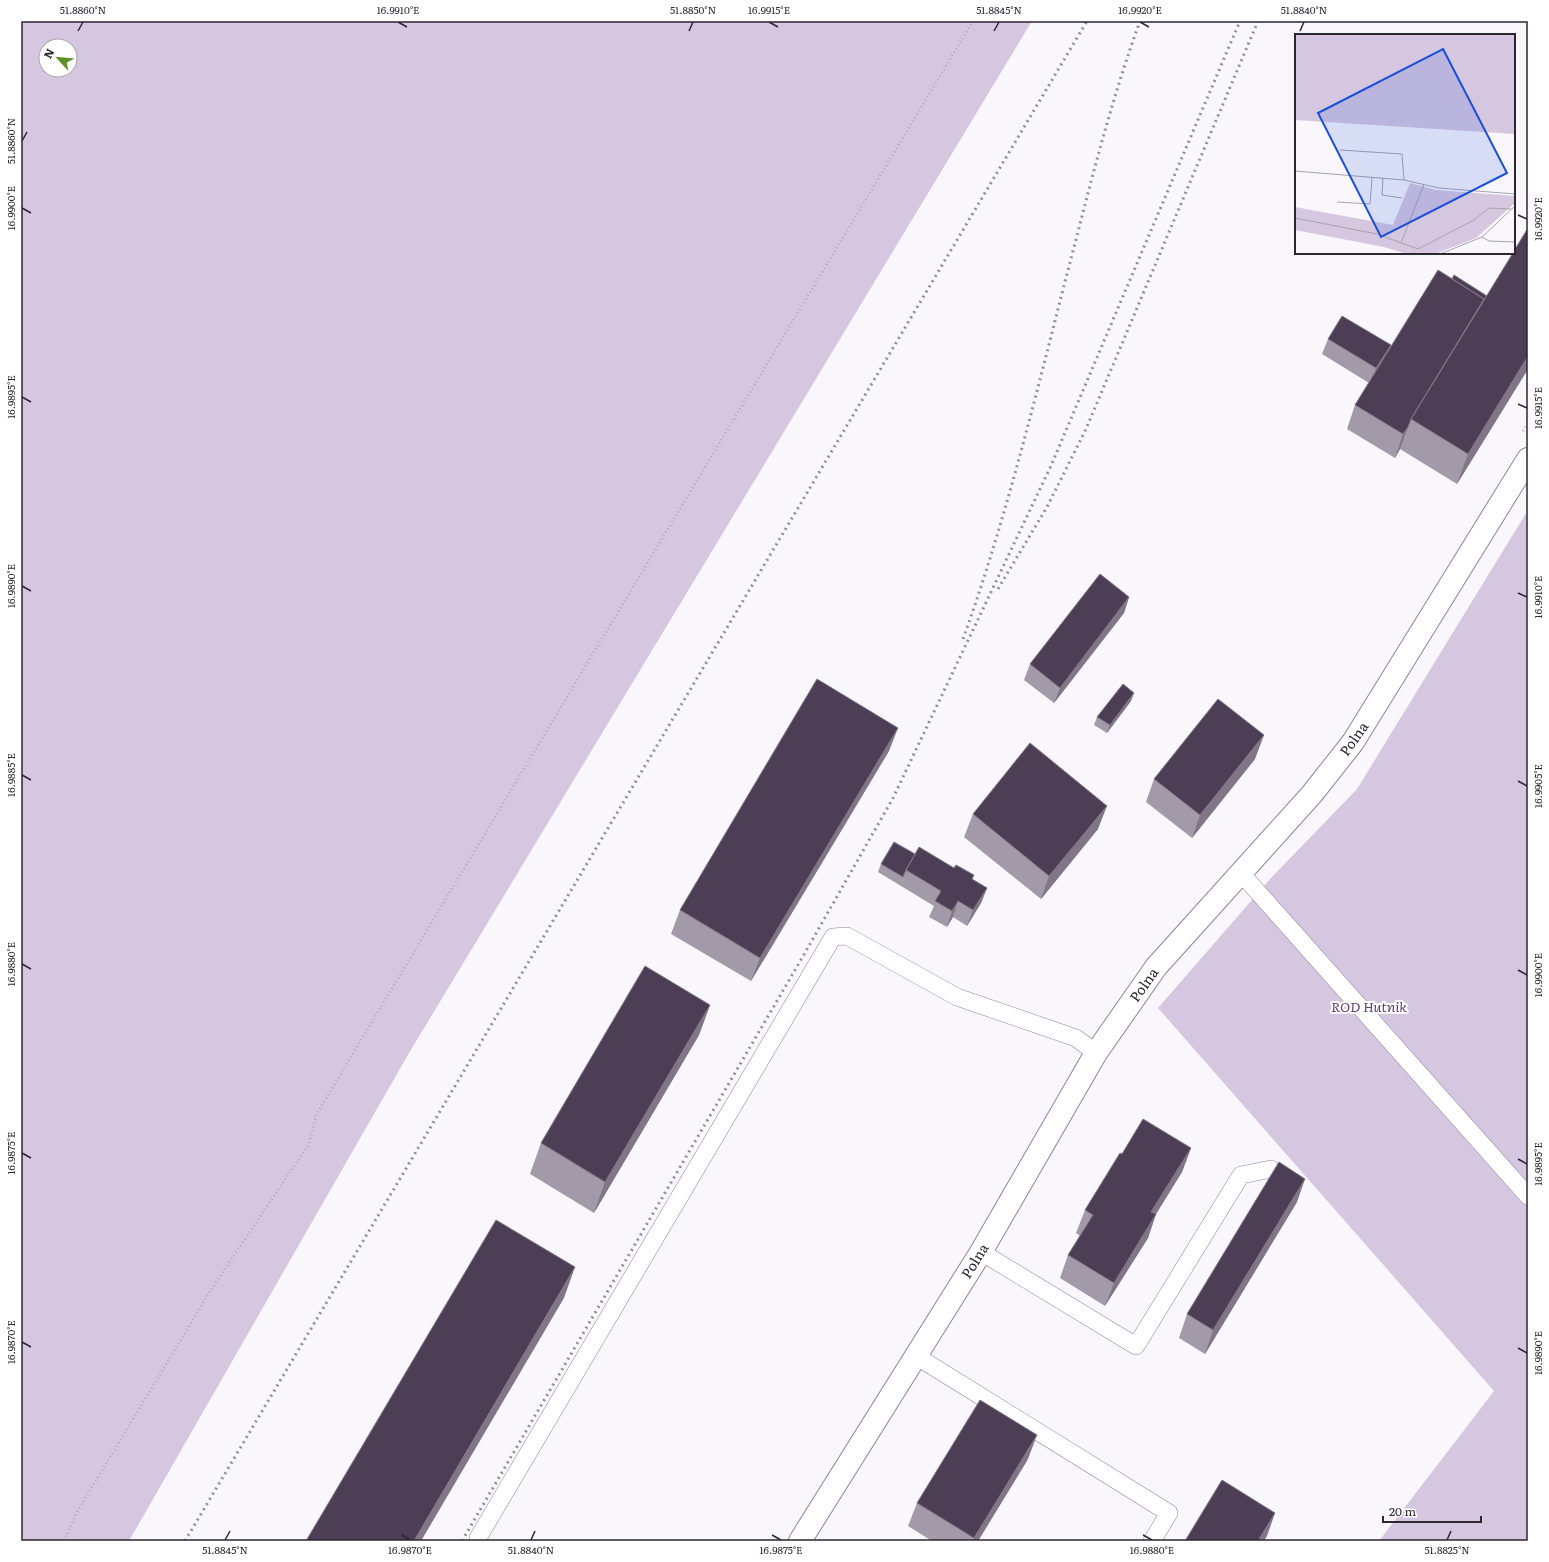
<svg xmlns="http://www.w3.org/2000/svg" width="1549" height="1562" font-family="Literata,serif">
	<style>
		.green { fill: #d6c7e0; fill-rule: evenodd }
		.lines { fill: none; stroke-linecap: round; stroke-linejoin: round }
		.service-casing { stroke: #91839b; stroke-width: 18 }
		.tertiary-casing { stroke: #91839b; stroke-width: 24 }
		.path { stroke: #afabb3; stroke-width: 2.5; stroke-dasharray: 1 3; stroke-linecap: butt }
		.service { stroke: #fff; stroke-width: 17 }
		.tertiary { stroke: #fff; stroke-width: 22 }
		.rail { stroke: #938e96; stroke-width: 3; stroke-dasharray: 2 4; stroke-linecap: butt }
		.wall { fill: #a29aa8 }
		.shaded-wall { fill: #807687 }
		.building { fill: #4c3f55; stroke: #807687 }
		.ticks { fill: none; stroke: #2c2630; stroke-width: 1.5 }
		.labels { text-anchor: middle; stroke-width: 4; stroke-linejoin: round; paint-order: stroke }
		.street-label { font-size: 14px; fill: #2c2630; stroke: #fff }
		.park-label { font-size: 14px; font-style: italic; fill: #5e4270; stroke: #fff }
		.inset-road { fill: none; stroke: #a7a3aa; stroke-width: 1 }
		.view { fill: #1d4ed8; fill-opacity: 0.15; stroke: #1d4ed8; stroke-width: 2 }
		.inset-edge { fill: none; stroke: #2c2630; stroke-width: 2 }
		.neatline { fill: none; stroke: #2c2630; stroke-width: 1.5 }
		.ticks-label { font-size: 10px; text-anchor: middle; fill: #2c2630 }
	</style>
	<rect width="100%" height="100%" fill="#f9f6fc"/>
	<path class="green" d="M21,21H1032L409,1053L129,1541H21ZM46,46H70V70H46Z
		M1528,510V1541H1379L1494,1391L1158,1008L1271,878L1357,789Z"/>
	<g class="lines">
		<defs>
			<path id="service" d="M1240,872L1528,1196
				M981,1252L1136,1346L1241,1175L1271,1169
				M916,1356L1169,1513L1152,1541
				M478,1538L833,937L847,936L957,997L1076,1038L1096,1053"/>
			<path id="tertiary" d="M800,1541L981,1252L1096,1053L1156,967L1312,794L1353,742L1528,459"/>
		</defs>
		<use href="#service" class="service-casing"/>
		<use href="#tertiary" class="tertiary-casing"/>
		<path class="path" d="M1523,431L1528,423
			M64,1541L77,1512L209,1293L309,1144L316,1115L973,21"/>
		<use href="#service" class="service"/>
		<use href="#tertiary" class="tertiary"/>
		<path class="rail" d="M998,589L1047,507L1086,429L1258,21
			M963,639C1011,506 1042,368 1078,232C1096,161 1115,90 1140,21
			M185,1541L1087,21
			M462,1541L802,958L893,798L1050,468L1240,21"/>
	</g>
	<path class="wall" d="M1528,228V369L1457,484L1400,449L1395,458L1347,429L1355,405L1369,383L1322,354L1328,339L1391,345L1388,351L1452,279L1487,296Z
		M1129,597L1124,613L1054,703L1024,680L1030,664Z
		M1131,701L1107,733L1094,725L1097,717Z
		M889,751L751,981L671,934L680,910Z
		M1255,759L1192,838L1146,802L1154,779Z
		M973,814L1098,829L1041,899L964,837Z
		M915,854L972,879L987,888L981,903L967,926L953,917L947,927L929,917L934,906L878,872L881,864Z
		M710,1005L699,1035L594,1213L530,1174L541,1143Z
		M1191,1148L1182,1172L1156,1214L1148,1238L1105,1306L1060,1278L1068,1255L1080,1236L1076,1233L1085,1210L1122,1154Z
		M1297,1202L1205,1354L1179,1338L1187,1314Z
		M1028,1459L978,1541H932L908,1526L917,1503Z"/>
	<path class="shaded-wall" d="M1391,345L1385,361L1371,384L1376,368Z
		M1528,356V369L1457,484L1468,454Z
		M1408,427L1400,449L1395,458L1403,434Z
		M1129,597L1124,613L1054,703L1060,688Z
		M1134,693L1131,701L1107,733L1110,725Z
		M898,728L889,751L751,981L760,958Z
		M1264,735L1255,759L1192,838L1200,815Z
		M1107,806L1098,829L1041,899L1049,876Z
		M987,888L981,903L967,926L973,910Z
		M958,901L953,917L947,927L952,911Z
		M710,1005L699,1035L594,1213L605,1182Z
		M1191,1148L1182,1172L1143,1235L1151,1212Z
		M1305,1179L1297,1202L1205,1354L1213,1330Z
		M1156,1214L1148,1238L1105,1306L1114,1283Z
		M575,1267L564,1298L421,1541H414Z
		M1037,1435L1028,1459L978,1541H973L974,1538Z
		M1275,1513L1267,1536L1264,1541H1258Z"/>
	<path class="building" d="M1528,228V356L1468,454L1411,419L1513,253H1514V251Z
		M1438,270L1484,299L1411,419L1408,427L1403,434L1355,405Z
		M1454,275L1487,296L1484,299L1452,279Z
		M1342,316L1391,345L1376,368L1328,339Z
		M1100,574L1129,597L1060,688L1030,664Z
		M817,679L898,728L760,958L680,910Z
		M1123,684L1134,693L1110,725L1097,717Z
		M1218,699L1264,735L1200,815L1154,779Z
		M1030,743L1107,806L1049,876L973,814Z
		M894,842L915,854L906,870L903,877L881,864Z
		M919,847L954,868L956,865L974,875L972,879L987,888L973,910L958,901L952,911L935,901L941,891L906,870Z
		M645,966L710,1005L605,1182L541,1143Z
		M1143,1119L1191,1148L1151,1212L1156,1214L1114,1283L1068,1255L1093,1215L1085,1210L1120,1153L1122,1154Z
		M1279,1162L1305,1179L1213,1330L1187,1314Z
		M496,1220L575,1267L414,1541H306Z
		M980,1400L1037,1435L974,1538L917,1503Z
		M1222,1480L1275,1513L1258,1541H1185Z"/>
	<path class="ticks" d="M398,22L407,27M769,22L778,27M1140,22L1149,27M78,31L83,22M689,31L693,22M994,31L999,22M1300,31L1304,22M22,141L27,132M22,208L31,213M1518,215L1527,219M22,397L31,402M1518,404L1527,408M22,586L31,591M1518,593L1527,597M22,775L31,780M1518,781L1527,786M22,964L31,969M1518,970L1527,975M22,1153L31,1158M1518,1159L1527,1164M22,1342L31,1347M1518,1348L1527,1353M402,1535L410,1540M772,1535L781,1540M1143,1535L1152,1540M225,1540L230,1531M531,1540L535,1531M1447,1540L1451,1531"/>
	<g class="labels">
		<g class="street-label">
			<text transform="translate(1354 739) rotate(-55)" y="5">Polna</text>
			<text transform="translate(1144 985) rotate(-55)" y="5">Polna</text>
			<text transform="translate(975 1261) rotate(-58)" y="5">Polna</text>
		</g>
		<g class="park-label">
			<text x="1369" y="1012">ROD Hutnik</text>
		</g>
	</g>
	<g transform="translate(1295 34)">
		<rect width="220" height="220" fill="#f9f6fc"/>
		<path d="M0,0H220V100L0,86ZM115,149L141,156L220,162V169L181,204L140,220H112L89,213L0,196V173L98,191Z" fill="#d6c7e0"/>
		<path class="inset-road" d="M45,116L107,120L109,146M0,137L109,146L144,154L220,160M88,144L87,161L107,164M42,168L75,170L77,144M0,184L82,200L123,215L179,186L194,174L216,175M187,203L194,207L220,208M106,209L129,150M145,220L187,203L220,172"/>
		<path class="view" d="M148,15L212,139L86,203L23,79Z"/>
		<rect width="220" height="220" class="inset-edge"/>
	</g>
	<rect width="1549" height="1562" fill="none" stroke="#ffffff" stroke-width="44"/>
	<g transform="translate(58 58) rotate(297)"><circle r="19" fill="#ffffff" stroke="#aba8ac"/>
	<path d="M0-3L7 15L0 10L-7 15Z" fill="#5f9026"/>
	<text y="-6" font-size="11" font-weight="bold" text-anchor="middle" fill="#2c2630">N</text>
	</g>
	<path d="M1383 1516v6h98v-6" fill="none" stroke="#2c2630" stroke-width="2"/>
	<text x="1389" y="1516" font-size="12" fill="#2c2630" stroke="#ffffff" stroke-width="3" paint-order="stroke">20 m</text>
	<rect x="22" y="22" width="1505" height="1518" class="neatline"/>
	<g class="ticks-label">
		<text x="83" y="14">51.8860°N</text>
		<text x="398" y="14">16.9910°E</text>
		<text x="693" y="14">51.8850°N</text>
		<text x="769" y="14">16.9915°E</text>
		<text x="999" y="14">51.8845°N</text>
		<text x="1140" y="14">16.9920°E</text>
		<text x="1304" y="14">51.8840°N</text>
		<text transform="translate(11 141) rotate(-90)" y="4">51.8860°N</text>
		<text transform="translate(11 208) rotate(-90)" y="4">16.9900°E</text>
		<text transform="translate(1538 219) rotate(-90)" y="4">16.9920°E</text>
		<text transform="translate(11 397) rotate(-90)" y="4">16.9895°E</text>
		<text transform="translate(1538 408) rotate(-90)" y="4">16.9915°E</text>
		<text transform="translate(11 586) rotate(-90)" y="4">16.9890°E</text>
		<text transform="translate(1538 597) rotate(-90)" y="4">16.9910°E</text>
		<text transform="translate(11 775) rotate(-90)" y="4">16.9885°E</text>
		<text transform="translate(1538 786) rotate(-90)" y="4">16.9905°E</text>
		<text transform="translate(11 964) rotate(-90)" y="4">16.9880°E</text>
		<text transform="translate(1538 975) rotate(-90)" y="4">16.9900°E</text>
		<text transform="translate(11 1153) rotate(-90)" y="4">16.9875°E</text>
		<text transform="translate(1538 1164) rotate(-90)" y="4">16.9895°E</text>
		<text transform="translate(11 1342) rotate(-90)" y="4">16.9870°E</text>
		<text transform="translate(1538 1353) rotate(-90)" y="4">16.9890°E</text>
		<text x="225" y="1554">51.8845°N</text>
		<text x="410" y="1554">16.9870°E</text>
		<text x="531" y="1554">51.8840°N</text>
		<text x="781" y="1554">16.9875°E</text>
		<text x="1152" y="1554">16.9880°E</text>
		<text x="1447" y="1554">51.8825°N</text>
	</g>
</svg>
